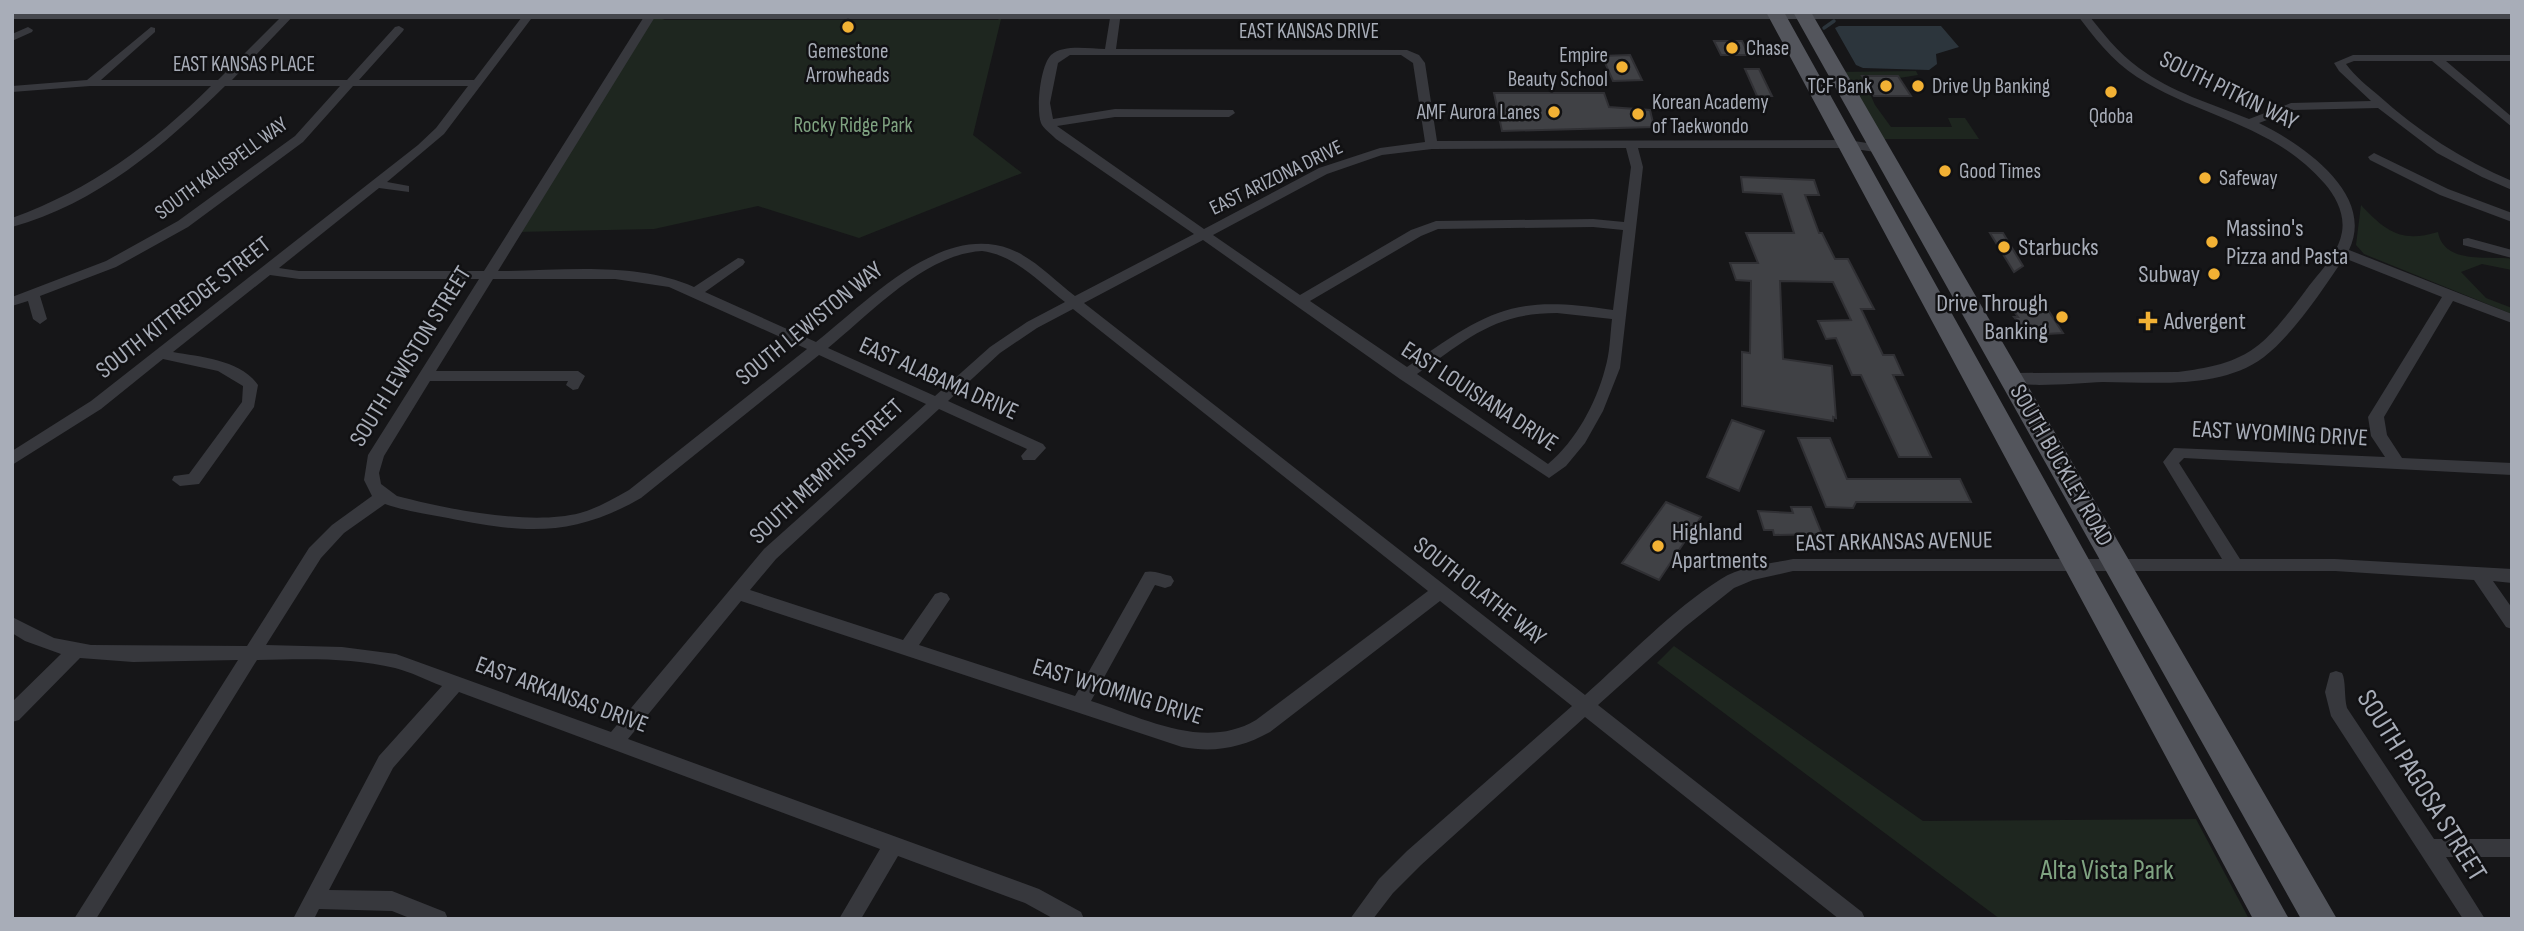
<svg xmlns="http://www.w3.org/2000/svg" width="2524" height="931" font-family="'Sofia Sans Condensed',sans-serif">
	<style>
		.green { fill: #1e261f }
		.water { fill: #2c353c }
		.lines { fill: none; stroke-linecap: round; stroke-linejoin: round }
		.stream { stroke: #2c353c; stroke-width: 3.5 }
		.building { fill: #404145; stroke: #303034; stroke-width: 2 }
		.minor { fill: #37383d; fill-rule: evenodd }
		.secondary { fill: #45474d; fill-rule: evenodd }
		.primary { fill: #53555c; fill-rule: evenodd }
		.poi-dot { fill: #f2b134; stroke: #111113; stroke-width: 2.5 }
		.labels { text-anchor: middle; stroke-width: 5; stroke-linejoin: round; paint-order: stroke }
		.far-street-label { font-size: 21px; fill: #a8adb8; stroke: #111113 }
		.far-poi-label { font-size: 21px; fill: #a8adb8; stroke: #111113; text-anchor: start }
		.far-park-label { font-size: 21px; fill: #7fa381; stroke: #111113 }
		.street-label { font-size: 24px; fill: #a8adb8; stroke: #111113 }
		.poi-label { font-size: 24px; fill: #a8adb8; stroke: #111113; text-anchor: start }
		.near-street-label { font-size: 28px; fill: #a8adb8; stroke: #111113 }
		.near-park-label { font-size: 28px; fill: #7fa381; stroke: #111113 }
	</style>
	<rect width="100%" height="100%" fill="#161618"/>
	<path class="green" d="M652,15L665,20H998L1002,15L973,135L1022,173L859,238L758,206L654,229L516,232Z
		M1916,71L1918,75L1899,78L1862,76L1875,105L1891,127H1952L1948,118H1965L1979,139H1876L1838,72Z
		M2361,205C2386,232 2402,243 2438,232C2444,266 2492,255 2512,259V270L2482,264L2461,272L2486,298L2512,308V314L2364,254L2356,245Z
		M1674,646L1923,821L2196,819L2249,919H2000L1657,663Z"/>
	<path class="water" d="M1839,26H1941L1959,47L1936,54L1937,64L1929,70L1863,68L1856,65L1835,28Z"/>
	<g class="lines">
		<path class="stream" d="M1824,28L1834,21"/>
	</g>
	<path class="building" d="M1714,41H1742L1749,55H1721Z
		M1630,55L1642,80L1613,81L1602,56Z
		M1745,69H1759L1772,96H1757Z
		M1862,76H1898L1911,96H1874Z
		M1494,93H1604L1609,107L1650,110L1654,127L1502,131Z
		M1741,177L1814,180L1819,195H1805L1819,233H1822L1835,259H1848L1874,309H1861L1883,355H1894L1903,375H1893L1931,457H1899L1861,375H1852L1836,338L1826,339L1818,321L1851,320L1833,282L1780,281L1783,359L1832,366L1836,418L1833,417V421L1742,406V352L1750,353L1751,281L1736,280L1730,263H1758L1746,233H1794L1782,194L1743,192Z
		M1990,233H2003L2023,266L2014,272Z
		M2021,306L2048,310L2063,333L2028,335L2014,317H2018L2013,310H2023Z
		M1732,420L1764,431L1739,491L1707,477Z
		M1798,438H1830L1847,479H1960L1971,502H1856L1853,508L1826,507Z
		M1666,502L1701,517L1659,580L1622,563Z
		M1791,507H1811L1822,534L1774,535L1773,530H1764L1758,511L1793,513Z"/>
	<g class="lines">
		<path class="minor" d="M286,12H297L232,80H347L395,27L399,26L404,29L403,31L359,80H474L525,13L534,15L444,134L387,182L409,186V192L379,188L279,268L299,271H484L647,12H658L498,271C561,271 635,261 694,287L738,258L743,259L745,262L743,265L705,292L816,342C867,302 940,223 1010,249C1034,258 1055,281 1075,296L1194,234L1056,139C1051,134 1043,128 1041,123C1036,110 1040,66 1051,55C1064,44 1089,49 1105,49L1111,12H1121L1116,49L1407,50L1419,55L1425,63L1437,141L1848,140L1886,146L1888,149L1882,153L1848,148H1638L1643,167L1620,368L1603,411L1585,443L1566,466L1549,478L1400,379L1203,240L1084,303L1585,695C1628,657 1672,610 1721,579C1741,566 1770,564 1793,559H2222L2163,462L2174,448L2385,457L2371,436L2368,417L2442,297L2344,258C2324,288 2292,336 2264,357C2220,390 2154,382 2103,382C2077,383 2030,388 2007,382L2005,378L2012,373L2178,372C2251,363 2263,347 2306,290C2319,272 2338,255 2342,232C2345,214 2336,197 2325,184C2272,123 2201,118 2137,77C2112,61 2093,36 2075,12H2086C2102,32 2118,53 2139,68C2171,92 2212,104 2249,119L2291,103L2371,101L2339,71L2334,63L2353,55H2512V61H2446L2512,117V127L2432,61H2354L2346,64C2355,76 2367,86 2378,95C2418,131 2462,160 2512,181V190L2482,177L2437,153L2378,108L2293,110L2259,123C2302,144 2376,194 2349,250L2512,314V323L2453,301L2384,417L2387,435L2402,458L2512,463V475L2184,458L2179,463L2240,559H2335L2512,569V583L2493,581L2512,608V629L2506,627L2474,580L2335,571H1793L1753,580L1734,588L1685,627L1598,705L1862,912L1865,919H1839L1585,717L1421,865L1393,893L1373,919H1350L1379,879L1407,851L1572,706L1440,601L1270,732C1241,748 1214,753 1182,747L741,601L628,739L1039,889L1081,912L1084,919H1054L1025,903L898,856L861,919H839L880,849L459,692L393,768L329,890L392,891L445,912L448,919H412L392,911L319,909L314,919H293L379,756L442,686C426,680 411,672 395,668C351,657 302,659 257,660L96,919H74L238,660L133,662L80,658L19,720L12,722V702L61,654L25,641L12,633V617L54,638L91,645L247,646L309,548L332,525L372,496L364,480L368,455L479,279H299L270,275L173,352C201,357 241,360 258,385L254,407L199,484L180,486L172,480L174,476L189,474L242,402L243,386L218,371L163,359L101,409L12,465V451L91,401L418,145L436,128L468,86H353L303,142L188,227L116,267L40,296L47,319L40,324L33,319L28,301L12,306V297L106,261L178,221L295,136L340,86H225C164,146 96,204 12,227V218C92,189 151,145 211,86H90L12,92V86L87,80L151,27L155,28V32L101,80H218ZM1070,55H1401L1413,63L1425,142L1380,148L1319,168L1204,229L1057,126L1115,117H1229L1235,113L1233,110L1115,109L1053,119L1050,103L1058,63ZM1626,148L1631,167L1624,222L1593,219L1436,221L1411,230L1300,295L1213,235L1327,174L1382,155L1432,149ZM1593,227L1623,230L1613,310C1510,294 1489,311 1407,367L1310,301L1421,236L1438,229ZM982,251C1015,255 1039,282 1065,302L1027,322L990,347L935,396L828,348C871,313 925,254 982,251ZM493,279H615L669,287L807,349L629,490C613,499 598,508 580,513C530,526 447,509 397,496L381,484L379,473L384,456L430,381H568L566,385L573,390L578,389L585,376L578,371H436ZM1073,309L1428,591L1256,720C1204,751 1144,718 1091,701L1155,585L1165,588L1171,586L1174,581L1171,576C1162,574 1154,570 1145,572L1075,696L919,645L950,599L947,594L941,592L935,594L903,640L750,590L776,559L939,409L1027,449L1021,456L1023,460H1035L1046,448L1043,444L948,401L1000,353L1037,328ZM1557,313L1612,319C1610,336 1610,353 1605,369C1596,403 1576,441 1548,464L1417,374C1467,340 1493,313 1557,313ZM819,355L926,404L764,549L611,732L396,654L342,647L266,645L321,558L344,533L385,504C405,511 427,514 448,518C523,533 572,538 641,498Z
			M28,27L33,30L32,32L12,41V34Z
			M2374,153L2448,189L2512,213V222L2440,195L2370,160L2368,157Z
			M2468,238L2512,250V258L2463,245V239Z
			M2336,671L2342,673C2346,680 2344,697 2347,708L2434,839H2512V857H2446L2485,919H2463L2331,716L2325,692L2330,673Z"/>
		<path class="secondary" d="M12,12H2512V19H12Z"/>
		<path class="primary" d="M1766,12H1784L2289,919H2253Z
			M1793,12H1811L2337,919H2301Z"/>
	</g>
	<g class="poi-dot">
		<circle cx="848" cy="27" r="7"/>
		<circle cx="1732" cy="48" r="7"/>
		<circle cx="1622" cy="67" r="7"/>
		<circle cx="1886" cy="86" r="7"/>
		<circle cx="1918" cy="86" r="7"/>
		<circle cx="2111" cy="92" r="7"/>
		<circle cx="1554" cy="112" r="7"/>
		<circle cx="1638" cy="114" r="7"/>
		<circle cx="1945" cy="171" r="7"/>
		<circle cx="2205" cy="178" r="7"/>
		<circle cx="2212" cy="242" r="7"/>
		<circle cx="2004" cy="247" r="7"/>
		<circle cx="2214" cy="274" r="7"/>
		<circle cx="2062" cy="317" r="7"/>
		<path d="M2144.5 310.5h7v7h7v7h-7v7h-7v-7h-7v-7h7z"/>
		<circle cx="1658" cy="546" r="7"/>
	</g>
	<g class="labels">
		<g class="far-street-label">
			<text x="1309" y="38">EAST KANSAS DRIVE</text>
			<text x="244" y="71">EAST KANSAS PLACE</text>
			<text transform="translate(221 168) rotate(-36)" y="7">SOUTH KALISPELL WAY</text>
			<text transform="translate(1276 177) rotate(-26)" y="7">EAST ARIZONA DRIVE</text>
		</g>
		<g class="far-poi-label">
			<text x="1746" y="55">Chase</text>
			<text x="848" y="58" text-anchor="middle">Gemestone<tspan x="848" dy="24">Arrowheads</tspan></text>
			<text x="1608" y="62" text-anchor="end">Empire<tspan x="1608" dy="24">Beauty School</tspan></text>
			<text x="1872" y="93" text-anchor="end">TCF Bank</text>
			<text x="1932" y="93">Drive Up Banking</text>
			<text x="1652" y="109">Korean Academy<tspan x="1652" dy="24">of Taekwondo</tspan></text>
			<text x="1540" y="119" text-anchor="end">AMF Aurora Lanes</text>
			<text x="2111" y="123" text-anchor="middle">Qdoba</text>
			<text x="1959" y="178">Good Times</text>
			<text x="2219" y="185">Safeway</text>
		</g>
		<g class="far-park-label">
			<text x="853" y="132">Rocky Ridge Park</text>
		</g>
		<g class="street-label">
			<text transform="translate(2229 90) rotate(26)" y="8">SOUTH PITKIN WAY</text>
			<text transform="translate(183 307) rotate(-38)" y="8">SOUTH KITTREDGE STREET</text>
			<text transform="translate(809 323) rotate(-39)" y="8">SOUTH LEWISTON WAY</text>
			<text transform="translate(410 356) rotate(-58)" y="8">SOUTH LEWISTON STREET</text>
			<text transform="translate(939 378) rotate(24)" y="8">EAST ALABAMA DRIVE</text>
			<text transform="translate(1480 396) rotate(33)" y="8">EAST LOUISIANA DRIVE</text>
			<text transform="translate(2280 433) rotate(3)" y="8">EAST WYOMING DRIVE</text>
			<text transform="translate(2062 465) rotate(60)" y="8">SOUTH BUCKLEY ROAD</text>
			<text transform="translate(826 471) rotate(-43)" y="8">SOUTH MEMPHIS STREET</text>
			<text transform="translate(1894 541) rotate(-1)" y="8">EAST ARKANSAS AVENUE</text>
			<text transform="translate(1480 591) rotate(38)" y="8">SOUTH OLATHE WAY</text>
			<text transform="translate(1118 691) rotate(17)" y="8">EAST WYOMING DRIVE</text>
			<text transform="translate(562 694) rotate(20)" y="8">EAST ARKANSAS DRIVE</text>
		</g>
		<g class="poi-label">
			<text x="2226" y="236">Massino's<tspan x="2226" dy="28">Pizza and Pasta</tspan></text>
			<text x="2018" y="255">Starbucks</text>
			<text x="2200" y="282" text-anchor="end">Subway</text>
			<text x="2048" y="311" text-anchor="end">Drive Through<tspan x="2048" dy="28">Banking</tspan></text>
			<text x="2164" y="329">Advergent</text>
			<text x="1672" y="540">Highland<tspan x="1672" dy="28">Apartments</tspan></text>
		</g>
		<g class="near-street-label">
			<text transform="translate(2423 785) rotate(58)" y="10">SOUTH PAGOSA STREET</text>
		</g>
		<g class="near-park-label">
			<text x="2107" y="879">Alta Vista Park</text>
		</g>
	</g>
	<rect width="2524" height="931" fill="none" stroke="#a8adb8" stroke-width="28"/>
</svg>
